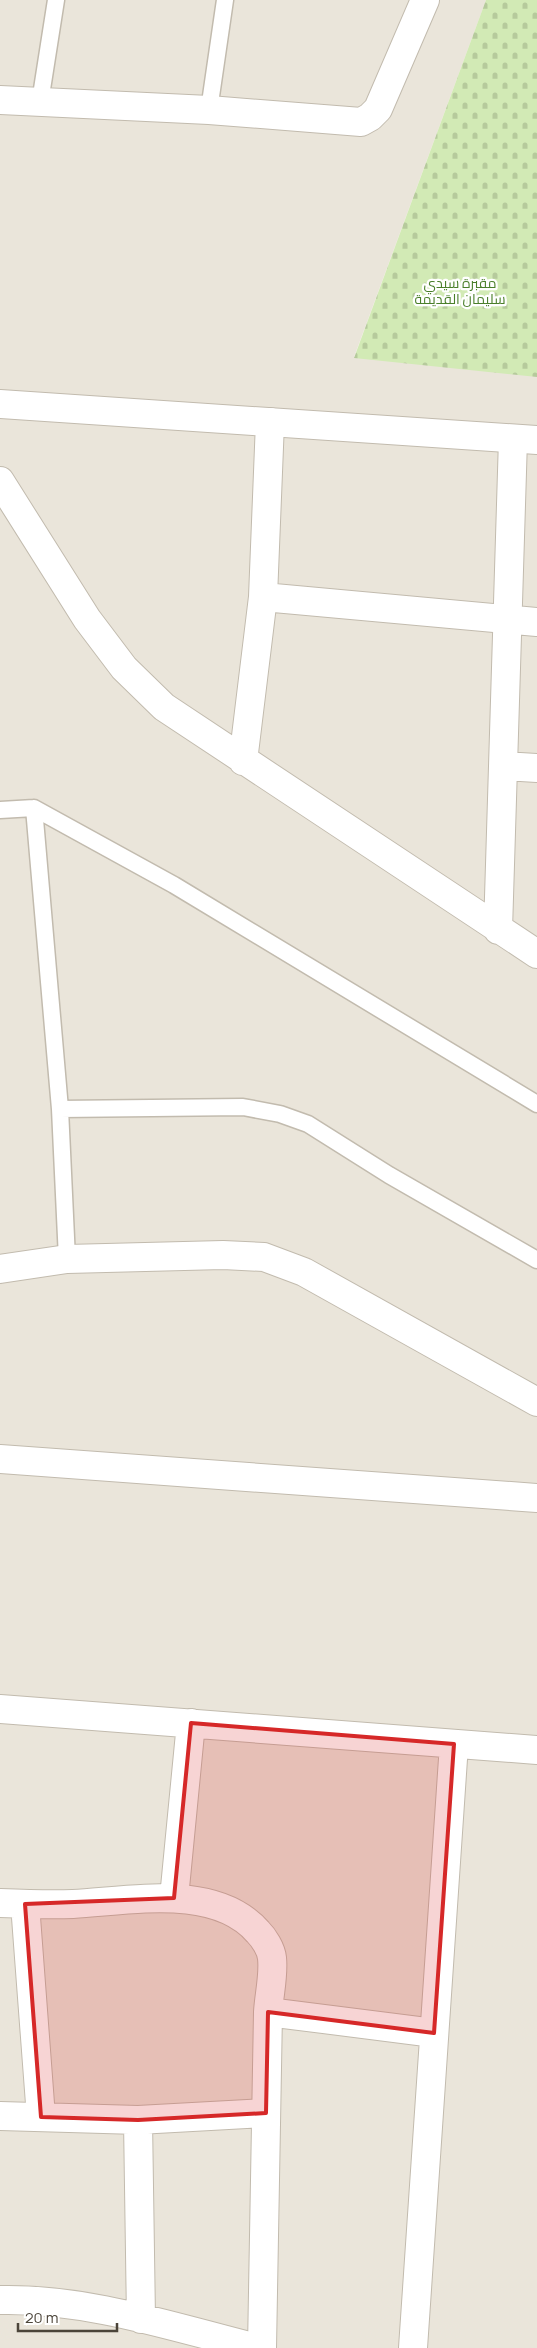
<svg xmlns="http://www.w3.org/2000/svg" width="537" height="2348" font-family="Manrope,Cairo,sans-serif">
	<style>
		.residential { fill: #eae5da }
		.cemetery { fill: url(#cemetery-stones) }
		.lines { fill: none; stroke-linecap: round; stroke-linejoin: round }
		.service-casing { stroke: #c2bbae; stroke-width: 19 }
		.minor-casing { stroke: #c2bbae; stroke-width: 30 }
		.tertiary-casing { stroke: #c2bbae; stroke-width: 30 }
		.service { stroke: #fff; stroke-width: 16 }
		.minor { stroke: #fff; stroke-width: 28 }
		.tertiary { stroke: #fff; stroke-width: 28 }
		.marked { fill: #d62828; fill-opacity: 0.2; stroke: #d62828; stroke-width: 4; stroke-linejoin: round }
		.labels { text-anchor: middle; stroke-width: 4.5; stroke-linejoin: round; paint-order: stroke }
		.park-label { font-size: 14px; fill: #4a7f2a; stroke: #fff }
	</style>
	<defs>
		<pattern id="cemetery-stones" width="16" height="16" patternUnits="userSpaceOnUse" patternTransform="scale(1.25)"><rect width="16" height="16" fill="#d2eab5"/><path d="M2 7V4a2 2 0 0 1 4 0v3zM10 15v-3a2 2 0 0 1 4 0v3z" fill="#b6ca9c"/></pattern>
	</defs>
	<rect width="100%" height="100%" fill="#f6f3ec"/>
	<path class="residential" d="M0,0H486L354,357L537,373V2348H0Z"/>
	<path class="cemetery" d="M486,0H537V377L354,358Z"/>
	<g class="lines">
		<defs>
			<path id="service" d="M40,102L56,0
				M209,110L225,0
				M34,808L60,1109L67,1259
				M0,810L34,808L174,885L537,1104
				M60,1109L243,1107L280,1114L308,1124L389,1175L537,1260"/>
			<path id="minor" d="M0,100L209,110L361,122L370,117L378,109L425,0
				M0,481L87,619L124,668L164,707L537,954
				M263,597L537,622
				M243,761L263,597L270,422
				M503,766L537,768
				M498,930L513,439
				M0,1269L67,1259L223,1255L264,1257L304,1272L537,1402
				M0,1459L537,1498
				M0,1709L537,1750
				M174,1898L191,1723
				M0,1903C24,1904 48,1905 73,1904C130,1901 215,1883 258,1932C264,1938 271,1949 272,1958C274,1975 269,1995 268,2012L262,2348
				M25,1904L41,2117
				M268,2012L434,2033
				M0,2116L138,2120L266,2113
				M138,2120L141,2319
				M0,2300C87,2298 173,2327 257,2348
				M413,2348L454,1744"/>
			<path id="tertiary" d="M0,404L537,440"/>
		</defs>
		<use href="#service" class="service-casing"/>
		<use href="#minor" class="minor-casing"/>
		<use href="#tertiary" class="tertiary-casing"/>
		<use href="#service" class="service"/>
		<use href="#minor" class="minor"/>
		<use href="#tertiary" class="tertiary"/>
	</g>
	<path class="marked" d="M191,1723L454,1744L434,2033L268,2012L266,2113L138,2120L41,2117L25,1904L174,1898Z"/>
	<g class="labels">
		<g class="park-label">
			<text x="460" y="288">مقبرة سيدي<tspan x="460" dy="16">سليمان القديمة</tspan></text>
		</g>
	</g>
	<path d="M18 2323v8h99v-8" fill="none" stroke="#4b4439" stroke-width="2.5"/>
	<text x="25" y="2323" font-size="15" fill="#4b4439" stroke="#ffffff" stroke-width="4" paint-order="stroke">20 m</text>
</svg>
